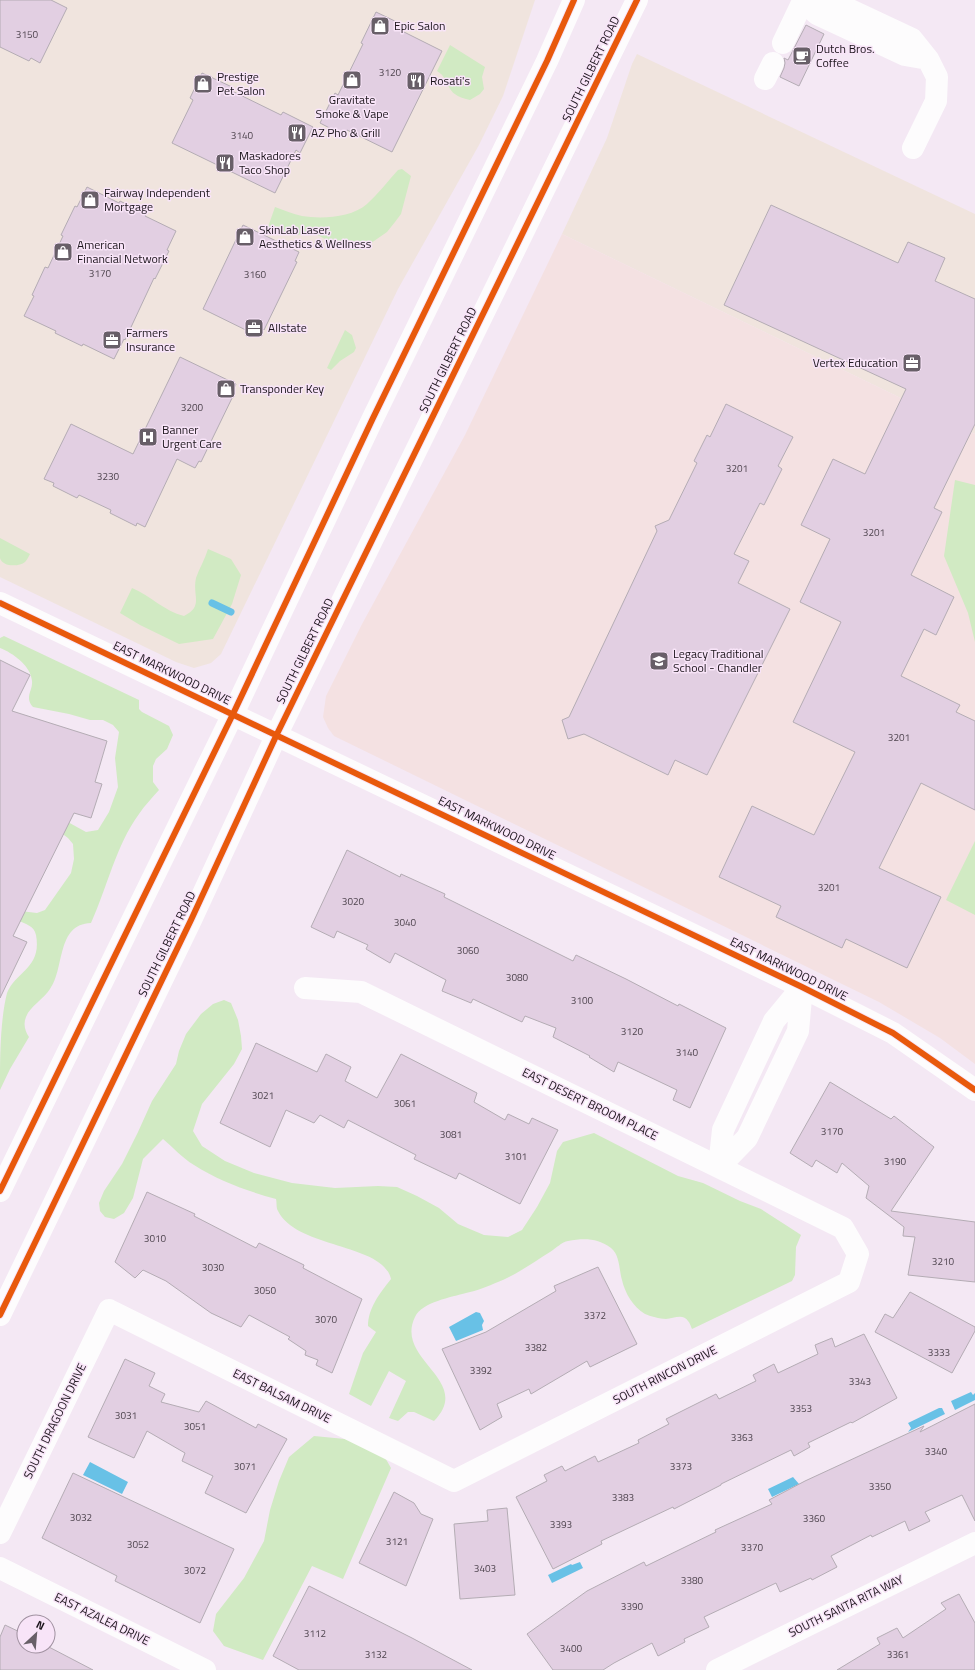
<svg xmlns="http://www.w3.org/2000/svg" width="975" height="1670" font-family="'Titillium Web',sans-serif">
	<style>
		.commercial { fill: #f0e4de }
		.education { fill: #f4e1e2 }
		.green { fill: #d1eac3 }
		.water { fill: #68c1e6 }
		.lines { fill: none; stroke-linecap: round; stroke-linejoin: round }
		.stream { stroke: #68c1e6; stroke-width: 7 }
		.building { fill: #e2cfe2; stroke: #b4acb4 }
		.minor { stroke: #fdfcfd; stroke-width: 22 }
		.major { stroke: #fdfcfd; stroke-width: 22 }
		.cycleway-casing { stroke: #f8e4f8; stroke-width: 8 }
		.cycleway { stroke: #e8590c; stroke-width: 6 }
		.labels { text-anchor: middle; stroke-width: 3; stroke-linejoin: round; paint-order: stroke }
		.number-label { font-size: 10px; fill: #4e444e }
		.poi-label { font-size: 12px; fill: #1c151c; stroke: #f8e4f8; text-anchor: start }
		.street-label { font-size: 12px; fill: #1c151c; stroke: #f8e4f8 }
	</style>
	<rect width="100%" height="100%" fill="#f4e8f4"/>
	<path class="commercial" d="M0,0H535L503,96L479,145L398,289L221,654L211,663L194,668L176,662L0,577Z
		M637,54L975,214V434L562,234L607,138L632,64Z"/>
	<path class="education" d="M562,234L975,434V1064L940,1038L879,1002L334,736L328,728L323,717L326,696L361,626L465,435Z"/>
	<path class="green" d="M450,45L485,67L482,77L484,89L480,94L470,100C442,94 453,81 437,71Z
		M402,169L411,176L401,214L395,222L387,232L361,250C334,251 331,239 308,231C294,240 282,233 268,227L275,207C284,210 293,214 302,216C321,219 351,218 367,204C378,194 388,181 398,170Z
		M345,330L352,335L356,348L354,352L340,361L331,370L327,368Z
		M955,480L975,485V642L968,613L944,556Z
		M0,538L30,554C29,556 27,560 25,562C19,567 2,567 0,558C0,552 0,544 0,538Z
		M208,549L231,559L241,575L232,604L213,639L179,644L140,625L120,613L132,588C151,596 164,611 184,616C204,606 192,596 196,578C199,569 205,559 208,549Z
		M4,636L139,700V709L142,712L169,726L173,735L167,749L156,759L153,766V782L159,790C152,798 145,805 139,814C116,845 107,888 91,923C56,924 65,969 50,989C44,999 30,1006 26,1017C23,1024 25,1031 29,1037L10,1069L0,1090C0,1059 0,1021 7,993C16,971 42,968 36,935C34,925 26,925 18,920C15,918 14,913 12,910L37,913L45,910L71,873L74,859L73,844L68,838L60,832L66,821L86,832L98,830L109,812L118,787L115,758L119,732L113,725L103,720H90L69,714L33,707C24,697 33,691 32,681C31,666 13,653 0,648V638Z
		M975,841V915L946,900Z
		M224,1000L231,1003L238,1020L241,1036L242,1049L234,1064L202,1104L193,1131L202,1146L225,1161L254,1173L292,1183L335,1188L378,1186L397,1187L417,1196L439,1208L458,1224L484,1235L508,1237L522,1230L537,1207L550,1183L557,1151L563,1142L594,1133L678,1176L703,1183L740,1201L761,1209L795,1231L801,1235L796,1247L795,1275L792,1281L692,1329C691,1327 690,1323 688,1321C683,1313 673,1319 666,1319C660,1319 650,1316 645,1314C633,1307 625,1293 622,1280C619,1270 620,1255 611,1248C598,1238 584,1238 568,1241C562,1242 556,1248 550,1252C534,1262 516,1275 498,1282C488,1286 477,1291 466,1293C452,1297 422,1302 415,1317C394,1360 474,1380 434,1421L414,1412H408L398,1421L389,1418L406,1381L389,1371L371,1406L349,1394L363,1353L376,1332L368,1326C368,1308 380,1293 391,1279C383,1243 297,1249 278,1211C276,1208 277,1203 276,1199C247,1191 219,1181 194,1165C182,1158 173,1147 163,1139L143,1159L133,1198L124,1213L114,1219L105,1217L100,1211L99,1203L104,1191L122,1164L138,1132L152,1101L176,1064L179,1051L186,1034L201,1014L213,1004Z
		M314,1436L376,1442L391,1468L343,1579L312,1566L263,1660L224,1646L213,1631L216,1614L244,1578L264,1541L270,1510L279,1481L289,1457Z"/>
	<path class="water" d="M476,1312L480,1313L484,1321L482,1325L483,1330L456,1341L449,1327Z
		M971,1392L973,1395L975,1393V1400L955,1410L951,1401Z
		M939,1408H942L945,1414L908,1432L911,1428L908,1423Z
		M90,1462L128,1482L122,1494L83,1475Z
		M793,1477L799,1484L772,1497L768,1489Z
		M580,1562L583,1568L552,1583L548,1575L571,1564L572,1565Z"/>
	<g class="lines">
		<path class="stream" d="M212,603L231,612"/>
	</g>
	<path class="building" d="M0,0H51L67,8L40,63L31,58L29,61L0,47Z
		M376,12L401,24L398,29L442,51L392,152L347,130L345,136L320,123L335,93L338,95L363,44L361,43Z
		M806,25L824,34L799,86L780,77L784,68L785,63L784,58L788,60Z
		M202,73L232,87L230,90L281,115L283,112L313,127L300,153L296,150L275,193L172,143L193,100L190,98Z
		M87,187L119,203L120,201L146,214L145,216L176,231L167,250L169,251L155,279L154,278L125,340L124,339L114,359L83,344L82,346L55,333L56,331L24,316L34,296L32,295L45,267L48,268L63,236L61,235L75,206L77,207Z
		M771,205L898,263L908,242L945,258L935,281L975,299V424L934,508L942,512L911,575L954,597L936,635L924,629L901,676L960,705L956,712L975,721V810L921,783L879,868L941,897L907,968L846,939L842,948L776,917L781,906L719,877L752,806L814,835L855,752L793,722L841,622L800,602L830,539L801,525L833,459L865,474L906,389L724,305Z
		M243,225L299,252L295,261L297,262L264,330L262,328L258,336L203,309Z
		M180,357L236,384L232,393L234,394L201,462L199,461L195,468L177,459L145,527L137,523L136,526L110,513L111,510L79,495L77,498L53,486L54,483L44,479L71,424L133,454Z
		M726,404L793,437L778,466L782,469L764,505L760,503L734,554L749,561L738,583L790,609L707,775L675,760L668,775L584,734L568,739L562,720L569,717L657,531L655,526L669,520L697,463L694,461L707,435L710,437Z
		M0,660L30,675L12,711L107,741L95,782L102,784L91,818L74,813L13,936L27,942L0,998Z
		M347,850L400,877L401,874L445,894L444,897L573,961L576,955L626,979L678,1006L679,1004L726,1028L690,1108L673,1100L677,1090L618,1062L614,1072L589,1057L590,1056L553,1037L556,1028L525,1016L522,1022L473,999L471,1003L442,991L446,980L395,953L390,963L366,949L368,945L337,931L334,938L311,927Z
		M256,1043L317,1072L326,1054L351,1067L345,1081L377,1098L401,1054L477,1093L474,1102L505,1120L508,1114L529,1124L532,1118L558,1130L520,1204L459,1173L456,1179L414,1159L416,1155L348,1120L344,1128L320,1115L314,1123L286,1110L270,1147L220,1123Z
		M830,1082L891,1119L894,1116L934,1147L891,1211L975,1222V1282L908,1275L915,1237L903,1236L904,1227L866,1198L869,1186L842,1163L837,1173L816,1160L812,1167L790,1153Z
		M147,1192L195,1214L194,1216L256,1248L259,1243L304,1265L303,1268L362,1299L332,1373L316,1365L318,1360L305,1355L306,1351L288,1339L290,1337L249,1315L241,1327L211,1313L166,1281L143,1270L135,1278L115,1262Z
		M598,1267L637,1344L590,1367L587,1361L531,1394L529,1389L497,1404L502,1417L480,1430L442,1349L486,1332L556,1291L554,1286Z
		M910,1292L975,1327V1331L952,1373L875,1332L885,1314L893,1318Z
		M864,1334L897,1398L852,1423L851,1422L808,1443L810,1447L794,1456L791,1450L721,1484V1485L674,1509L673,1507L601,1541L602,1544L553,1569L516,1497L547,1481L544,1475L562,1466L565,1471L595,1456L598,1462L639,1443L638,1440L669,1424L666,1419L716,1394L719,1399L756,1381L753,1375L774,1364L778,1373L818,1354L815,1345L832,1338L835,1347Z
		M125,1359L155,1373L149,1386L165,1394L161,1402L199,1412L206,1401L256,1428L258,1424L287,1439L246,1513L205,1493L213,1476L182,1461L185,1453L147,1431L134,1458L88,1437Z
		M975,1404V1521L962,1495L925,1512L930,1521L909,1531L905,1521L872,1537L871,1535L831,1556L837,1567L812,1580L811,1578L780,1592L776,1583L704,1617L709,1627L684,1639L685,1642L658,1656L652,1643L614,1663L603,1670H553L527,1634L587,1591L644,1562L646,1566L716,1532L715,1530L772,1504L769,1500L805,1481L924,1426L920,1432Z
		M73,1473L234,1549L200,1623L115,1581L117,1576L42,1538Z
		M394,1492L414,1503L421,1514L433,1519L406,1586L359,1563Z
		M507,1508L515,1595L460,1599L454,1524L488,1521L487,1510Z
		M309,1586L412,1638L472,1670H299L273,1656Z
		M959,1594L975,1623V1670H837L880,1644L877,1638L897,1628L903,1638L946,1609L941,1603Z
		M5,1625L24,1634V1646H47L93,1670H0V1637Z"/>
	<g class="lines">
		<path class="minor" d="M829,0L912,39L928,59
			M783,43L803,1L817,14L905,55L928,59L937,77L936,101L913,148
			M765,79L773,63
			M0,603L802,987L893,1033L975,1090
			M719,1167L747,1138L798,1031L802,987
			M719,1167L723,1130L774,1021L802,987
			M0,1533L109,1310L454,1481L849,1282L858,1254L843,1228L361,992L305,988
			M0,1568L205,1670
			M717,1670L975,1543"/>
		<path class="major" d="M0,1191L233,714L373,418L547,61L574,0
			M0,1315L191,920L277,734L637,0"/>
		<defs>
			<path id="cycleway" d="M0,603L802,987L893,1033L975,1090
				M0,1191L233,714L373,418L547,61L574,0
				M0,1315L191,920L277,734L637,0"/>
		</defs>
		<use href="#cycleway" class="cycleway-casing"/>
		<use href="#cycleway" class="cycleway"/>
	</g>
	<defs>
		<symbol id="shop-square" viewBox="-11 -11 22 22"><rect x="-9" y="-9" width="18" height="18" rx="4" fill="#685f68" stroke="#f8e4f8"/><path d="M-5-2.5h2.3a2.7 3.5 0 0 1 5.4 0H5L5.5 6h-11ZM-1.5-2.5h3a1.5 2.3 0 0 0-3 0Z" fill="#fff"/></symbol>
		<symbol id="cafe-square" viewBox="-11 -11 22 22"><rect x="-9" y="-9" width="18" height="18" rx="4" fill="#685f68" stroke="#f8e4f8"/><path d="M-5.5-4.5H6V0H3Q3 3.5 0 3.5H-2.5Q-5.5 3.5-5.5 0ZM3-3.2v2h1.7v-2ZM-6 4.5H4V6H-6Z" fill="#fff"/></symbol>
		<symbol id="restaurant-square" viewBox="-11 -11 22 22"><rect x="-9" y="-9" width="18" height="18" rx="4" fill="#685f68" stroke="#f8e4f8"/><path d="M-5-6h1v4h1v-4h1v4h1v-4h1v5L-1.5 .5V6h-2V.5L-5-1ZM5-6V6H3V1.5H1.5Q1.5-4 5-6Z" fill="#fff"/></symbol>
		<symbol id="office-square" viewBox="-11 -11 22 22"><rect x="-9" y="-9" width="18" height="18" rx="4" fill="#685f68" stroke="#f8e4f8"/><path d="M-6-3h4V-5.5h4V-3h4V5H-6ZM-1-4.5V-3h2v-1.5ZM-6 0V1H6V0Z" fill="#fff"/></symbol>
		<symbol id="hospital-square" viewBox="-11 -11 22 22"><rect x="-9" y="-9" width="18" height="18" rx="4" fill="#685f68" stroke="#f8e4f8"/><path d="M-5-5h3v3.5h4V-5h3V5h-3V1.5h-4V5h-3Z" fill="#fff"/></symbol>
		<symbol id="school-square" viewBox="-11 -11 22 22"><rect x="-9" y="-9" width="18" height="18" rx="4" fill="#685f68" stroke="#f8e4f8"/><path d="M0-5L7-2L0 1L-7-2ZM-4 1L0 2.5L4 1V4Q0 6-4 4Z" fill="#fff"/></symbol>
	</defs>
	<g fill-rule="evenodd">
		<use href="#shop-square" x="369" y="15" width="22" height="22"/>
		<use href="#cafe-square" x="791" y="45" width="22" height="22"/>
		<use href="#shop-square" x="341" y="69" width="22" height="22"/>
		<use href="#restaurant-square" x="405" y="70" width="22" height="22"/>
		<use href="#shop-square" x="192" y="73" width="22" height="22"/>
		<use href="#restaurant-square" x="286" y="122" width="22" height="22"/>
		<use href="#restaurant-square" x="214" y="152" width="22" height="22"/>
		<use href="#shop-square" x="79" y="189" width="22" height="22"/>
		<use href="#shop-square" x="234" y="226" width="22" height="22"/>
		<use href="#shop-square" x="52" y="241" width="22" height="22"/>
		<use href="#office-square" x="243" y="317" width="22" height="22"/>
		<use href="#office-square" x="101" y="329" width="22" height="22"/>
		<use href="#office-square" x="901" y="352" width="22" height="22"/>
		<use href="#shop-square" x="215" y="378" width="22" height="22"/>
		<use href="#hospital-square" x="137" y="426" width="22" height="22"/>
		<use href="#school-square" x="648" y="650" width="22" height="22"/>
	</g>
	<g class="labels">
		<g class="number-label">
			<text x="27" y="38">3150</text>
			<text x="390" y="76">3120</text>
			<text x="242" y="139">3140</text>
			<text x="100" y="277">3170</text>
			<text x="255" y="278">3160</text>
			<text x="192" y="411">3200</text>
			<text x="737" y="472">3201</text>
			<text x="108" y="480">3230</text>
			<text x="874" y="536">3201</text>
			<text x="899" y="741">3201</text>
			<text x="829" y="891">3201</text>
			<text x="353" y="905">3020</text>
			<text x="405" y="926">3040</text>
			<text x="468" y="954">3060</text>
			<text x="517" y="981">3080</text>
			<text x="582" y="1004">3100</text>
			<text x="632" y="1035">3120</text>
			<text x="687" y="1056">3140</text>
			<text x="263" y="1099">3021</text>
			<text x="405" y="1107">3061</text>
			<text x="832" y="1135">3170</text>
			<text x="451" y="1138">3081</text>
			<text x="516" y="1160">3101</text>
			<text x="895" y="1165">3190</text>
			<text x="155" y="1242">3010</text>
			<text x="943" y="1265">3210</text>
			<text x="213" y="1271">3030</text>
			<text x="265" y="1294">3050</text>
			<text x="595" y="1319">3372</text>
			<text x="326" y="1323">3070</text>
			<text x="536" y="1351">3382</text>
			<text x="939" y="1356">3333</text>
			<text x="481" y="1374">3392</text>
			<text x="860" y="1385">3343</text>
			<text x="801" y="1412">3353</text>
			<text x="126" y="1419">3031</text>
			<text x="195" y="1430">3051</text>
			<text x="742" y="1441">3363</text>
			<text x="936" y="1455">3340</text>
			<text x="245" y="1470">3071</text>
			<text x="681" y="1470">3373</text>
			<text x="880" y="1490">3350</text>
			<text x="623" y="1501">3383</text>
			<text x="81" y="1521">3032</text>
			<text x="814" y="1522">3360</text>
			<text x="561" y="1528">3393</text>
			<text x="397" y="1545">3121</text>
			<text x="138" y="1548">3052</text>
			<text x="752" y="1551">3370</text>
			<text x="485" y="1572">3403</text>
			<text x="195" y="1574">3072</text>
			<text x="692" y="1584">3380</text>
			<text x="632" y="1610">3390</text>
			<text x="315" y="1637">3112</text>
			<text x="571" y="1652">3400</text>
			<text x="376" y="1658">3132</text>
			<text x="898" y="1658">3361</text>
		</g>
		<g class="poi-label">
			<text x="394" y="30">Epic Salon</text>
			<text x="816" y="53">Dutch Bros.<tspan x="816" dy="14">Coffee</tspan></text>
			<text x="217" y="81">Prestige<tspan x="217" dy="14">Pet Salon</tspan></text>
			<text x="430" y="85">Rosati's</text>
			<text x="352" y="104" text-anchor="middle">Gravitate<tspan x="352" dy="14">Smoke &amp; Vape</tspan></text>
			<text x="311" y="137">AZ Pho &amp; Grill</text>
			<text x="239" y="160">Maskadores<tspan x="239" dy="14">Taco Shop</tspan></text>
			<text x="104" y="197">Fairway Independent<tspan x="104" dy="14">Mortgage</tspan></text>
			<text x="259" y="234">SkinLab Laser,<tspan x="259" dy="14">Aesthetics &amp; Wellness</tspan></text>
			<text x="77" y="249">American<tspan x="77" dy="14">Financial Network</tspan></text>
			<text x="268" y="332">Allstate</text>
			<text x="126" y="337">Farmers<tspan x="126" dy="14">Insurance</tspan></text>
			<text x="898" y="367" text-anchor="end">Vertex Education</text>
			<text x="240" y="393">Transponder Key</text>
			<text x="162" y="434">Banner<tspan x="162" dy="14">Urgent Care</tspan></text>
			<text x="673" y="658">Legacy Traditional<tspan x="673" dy="14">School - Chandler</tspan></text>
		</g>
		<g class="street-label">
			<text transform="translate(591 69) rotate(-64)" y="4">SOUTH GILBERT ROAD</text>
			<text transform="translate(448 360) rotate(-64)" y="4">SOUTH GILBERT ROAD</text>
			<text transform="translate(305 651) rotate(-64)" y="4">SOUTH GILBERT ROAD</text>
			<text transform="translate(172 673) rotate(26)" y="4">EAST MARKWOOD DRIVE</text>
			<text transform="translate(497 828) rotate(26)" y="4">EAST MARKWOOD DRIVE</text>
			<text transform="translate(167 944) rotate(-64)" y="4">SOUTH GILBERT ROAD</text>
			<text transform="translate(789 969) rotate(26)" y="4">EAST MARKWOOD DRIVE</text>
			<text transform="translate(590 1104) rotate(26)" y="4">EAST DESERT BROOM PLACE</text>
			<text transform="translate(665 1375) rotate(-27)" y="4">SOUTH RINCON DRIVE</text>
			<text transform="translate(282 1396) rotate(26)" y="4">EAST BALSAM DRIVE</text>
			<text transform="translate(55 1421) rotate(-64)" y="4">SOUTH DRAGOON DRIVE</text>
			<text transform="translate(846 1606) rotate(-26)" y="4">SOUTH SANTA RITA WAY</text>
			<text transform="translate(102 1619) rotate(26)" y="4">EAST AZALEA DRIVE</text>
		</g>
	</g>
	<g transform="translate(36 1634) rotate(26)"><circle r="19" fill="#f8e4f8" stroke="#a091a0"/>
	<path d="M0-3L7 15L0 10L-7 15Z" fill="#685f68"/>
	<text y="-6" font-size="11" font-weight="bold" text-anchor="middle" fill="#1c151c">N</text>
	</g>
</svg>
